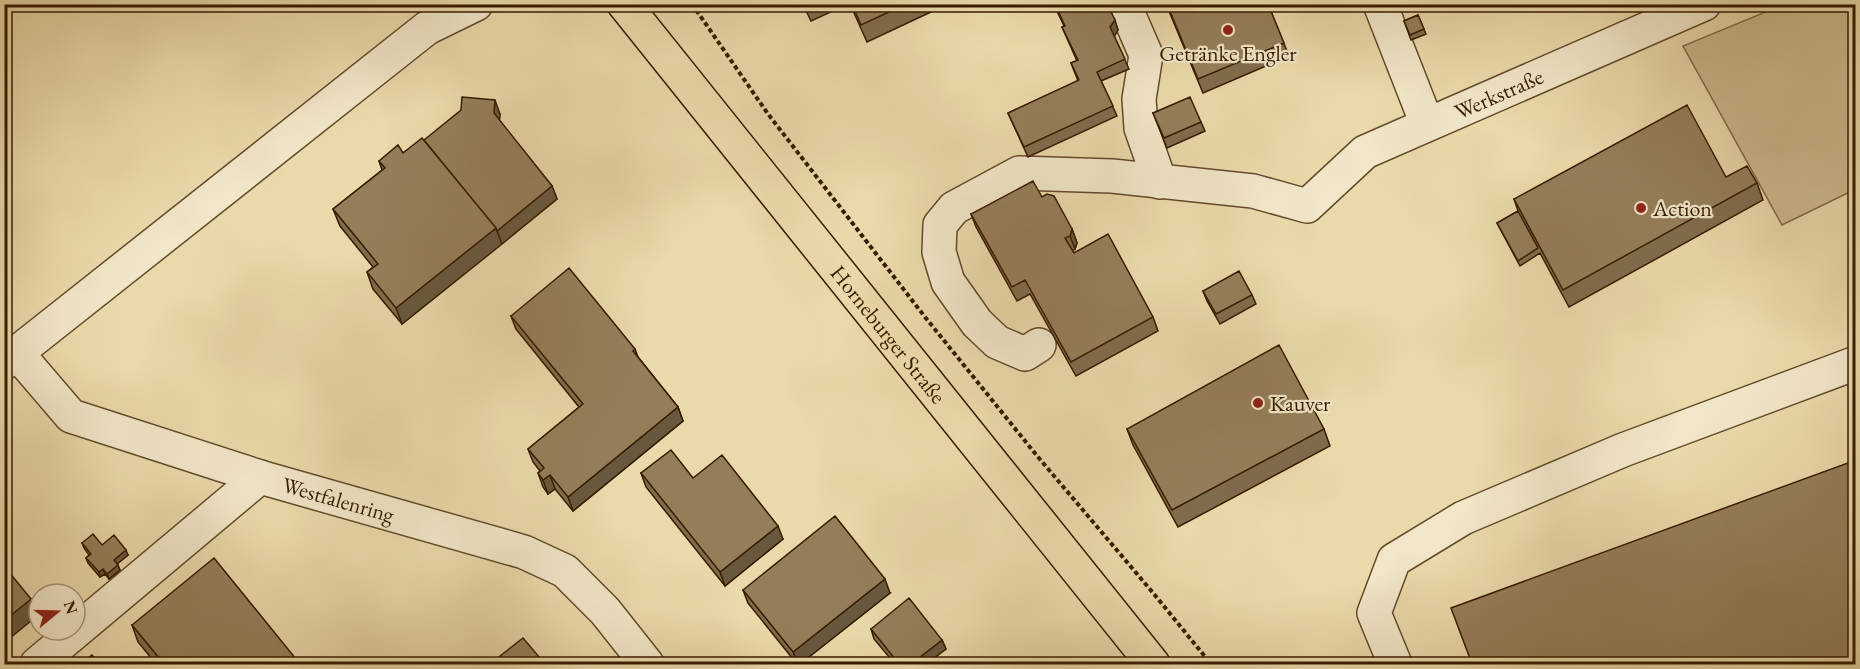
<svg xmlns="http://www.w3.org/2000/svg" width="1860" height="669" font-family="'EB Garamond',serif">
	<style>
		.green { fill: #ccb98d; stroke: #826a47; stroke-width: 1.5 }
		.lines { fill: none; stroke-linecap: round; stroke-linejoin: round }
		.minor-casing { stroke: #644a2b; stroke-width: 36 }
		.major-casing { stroke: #371b01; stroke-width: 36 }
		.path { stroke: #371b01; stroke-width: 4; stroke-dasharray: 4.5 3; stroke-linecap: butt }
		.minor { stroke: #f1e6c8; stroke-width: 33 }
		.major { stroke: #ead9aa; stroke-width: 33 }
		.wall { fill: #7f6c4d; stroke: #371b01; stroke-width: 1.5 }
		.shaded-wall { fill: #68583e; stroke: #371b01; stroke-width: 1.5 }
		.building { fill: #947e59; stroke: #371b01; stroke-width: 1.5 }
		.poi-dot { fill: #8f2418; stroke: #f1e6c8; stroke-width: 2 }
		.labels { text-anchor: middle; stroke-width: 4.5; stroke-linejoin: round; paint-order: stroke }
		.poi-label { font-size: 22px; fill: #371b01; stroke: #f1e6c8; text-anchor: start }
		.street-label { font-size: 22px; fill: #371b01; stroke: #f1e6c8 }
	</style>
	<rect width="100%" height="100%" fill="#ead9aa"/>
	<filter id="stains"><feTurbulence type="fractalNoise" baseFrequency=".00333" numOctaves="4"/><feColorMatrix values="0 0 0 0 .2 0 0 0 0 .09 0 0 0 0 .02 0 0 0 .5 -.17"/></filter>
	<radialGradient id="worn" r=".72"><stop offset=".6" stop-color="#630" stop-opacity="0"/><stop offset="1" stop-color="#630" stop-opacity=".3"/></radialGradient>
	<path class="green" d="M1785,4L1855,5L1856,189L1782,225L1683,46Z"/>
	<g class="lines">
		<defs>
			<g id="minor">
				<path d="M1124,4L1146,55L1139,99L1141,128L1160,182"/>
				<path d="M1380,4L1427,124"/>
				<path id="s1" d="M1039,345L1025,354L997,342L977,323L948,282L939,252L940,225L954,208L1019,173L1112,176L1253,191L1307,206L1365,152L1704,4"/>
				<path id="s2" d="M17,353L71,416L260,477L524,552L565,571L605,611L647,664"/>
				<path d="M4,363L427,28L476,4"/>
				<path d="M37,664L260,477"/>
				<path d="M1395,664L1374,613L1394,560L1463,518L1623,450L1856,363"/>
			</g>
			<g id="major">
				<path id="s3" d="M624,4L1153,664"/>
			</g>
		</defs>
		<use href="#minor" class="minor-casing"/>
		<use href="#major" class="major-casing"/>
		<path class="path" d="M692,4L768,114L925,317L1038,457L1154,594L1211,664"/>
		<use href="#minor" class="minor"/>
		<use href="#major" class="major"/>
	</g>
	<path class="wall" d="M803,4H848L811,21Z
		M850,4H948L867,42Z
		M1047,4H1108L1118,30L1114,36L1129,69L1101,81L1117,116L1028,157L1008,113L1078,81L1071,63L1077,61L1062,27L1064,26L1054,5L1049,8Z
		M1166,4H1268L1289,56L1203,93Z
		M1418,15L1426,34L1411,40L1404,21Z
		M1153,113L1201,122L1205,131L1167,148Z
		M500,114L499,120L552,186L557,199L402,324L373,289L367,272L373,267L340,226L333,209L382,170L379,161L403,153L424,140Z
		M1726,177L1757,183L1763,200L1569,307L1540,253L1520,266L1497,223L1518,211L1514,199Z
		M1042,197L1072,229L1077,243L1075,249L1072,251L1074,253L1153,317L1158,331L1076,376L1030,294L1017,301L976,227L971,214Z
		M1203,291L1252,295L1256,304L1220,324L1207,301Z
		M511,316L635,349L638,357L678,407L683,421L573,511L555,489L548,494L543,487L538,473L540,471L533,462L528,449L579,407L516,329Z
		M1127,429H1324L1330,446L1178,527L1133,445Z
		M641,473L693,478L783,539L725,586L646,487Z
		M82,543L102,545L128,555L117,564L120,570L109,579L105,574L100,577L88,563L86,558L89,555L84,548Z
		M743,590L890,593L800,664H797L748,603Z
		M132,625L300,664H156L138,642Z
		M871,629L942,640L946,649L926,664H895L874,639Z"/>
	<path class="shaded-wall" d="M1115,20L1118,30L1114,37L1110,27Z
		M495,100L500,114L499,126L494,113Z
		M552,186L557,199L502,244L497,231Z
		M496,228L502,244L402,324L396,308Z
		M1072,229L1077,243L1075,249L1070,236Z
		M678,407L683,421L573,511L568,497Z
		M550,475L555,489L548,494L543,480Z
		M778,526L783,539L725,586L720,572Z
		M126,550L128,555L116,565L114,560Z
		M118,565L120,570L109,579L107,574Z
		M103,569L105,574L100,577L99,572Z
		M885,579L890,593L800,664H798L793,652Z
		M31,599L37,616L4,643V621Z
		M942,640L946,649L926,664H911Z"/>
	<path class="building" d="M852,4H906L861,25Z
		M1055,4H1108L1109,7L1103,9L1111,12L1115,20L1110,27L1125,59L1097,72L1113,106L1024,147L1008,113L1079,80L1071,63L1078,60L1062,27L1065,26Z
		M1167,4H1268L1284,43L1198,79Z
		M1418,15L1424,29L1410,35L1404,21Z
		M462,97L495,100L494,113L552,186L497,231L496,228L424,140L461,110Z
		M1190,97L1201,122L1164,138L1153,113Z
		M1687,105L1726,177L1747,166L1757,183L1563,290L1514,199Z
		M422,138L496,228L396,308L367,272L378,264L333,209L385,168L379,161L398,145L403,153Z
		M1033,181L1042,197L1047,194L1054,196L1072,229L1070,236L1065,238L1074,253L1108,234L1153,317L1071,362L1025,280L1012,287L971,214Z
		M1518,211L1538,248L1518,261L1497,223Z
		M569,268L635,349L633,351L678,407L568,497L550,475L543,480L538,473L544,468L528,449L583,404L511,316Z
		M1239,271L1252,295L1216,314L1203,291Z
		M1279,345L1324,429L1172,510L1127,429Z
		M671,450L693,478L722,455L778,526L720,572L641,473Z
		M1856,460V664H1472L1451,608Z
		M835,516L885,579L793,652L743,590Z
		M93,534L102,545L114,535L126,550L114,560L118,565L107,574L103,569L99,572L86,558L91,554L82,543Z
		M214,558L300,664H164L132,625Z
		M4,566L31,599L4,621Z
		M909,598L942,640L911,664H899L871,629Z
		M523,638L545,664H490Z
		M92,655L100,664H81Z"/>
	<g class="poi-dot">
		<circle cx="1228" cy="30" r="6"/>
		<circle cx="1641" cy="208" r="6"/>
		<circle cx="1258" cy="403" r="6"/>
	</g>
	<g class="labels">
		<g class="poi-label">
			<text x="1228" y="61" text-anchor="middle">Getränke Engler</text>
			<text x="1653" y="216">Action</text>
			<text x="1270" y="411">Kauver</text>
		</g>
		<g class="street-label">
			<text dy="8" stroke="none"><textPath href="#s1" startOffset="795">Werkstraße</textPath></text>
			<text dy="8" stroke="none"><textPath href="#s3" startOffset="423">Horneburger Straße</textPath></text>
			<text dy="8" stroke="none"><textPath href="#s2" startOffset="363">Westfalenring</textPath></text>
		</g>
	</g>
	<rect width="1860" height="669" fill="none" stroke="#ead9aa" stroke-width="24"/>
	<rect x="6" y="6" width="1848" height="657" fill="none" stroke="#371b01" stroke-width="3"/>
	<rect x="12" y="12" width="1836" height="645" fill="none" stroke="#371b01" stroke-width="1.5"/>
	<g transform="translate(57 612) rotate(71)"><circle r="28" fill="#f1e6c8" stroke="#a79578" stroke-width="1.5"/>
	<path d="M0-4.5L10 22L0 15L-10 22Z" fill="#8f2418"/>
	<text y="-9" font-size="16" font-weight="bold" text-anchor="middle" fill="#371b01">N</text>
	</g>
	<rect width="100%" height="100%" filter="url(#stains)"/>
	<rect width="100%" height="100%" fill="url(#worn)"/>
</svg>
